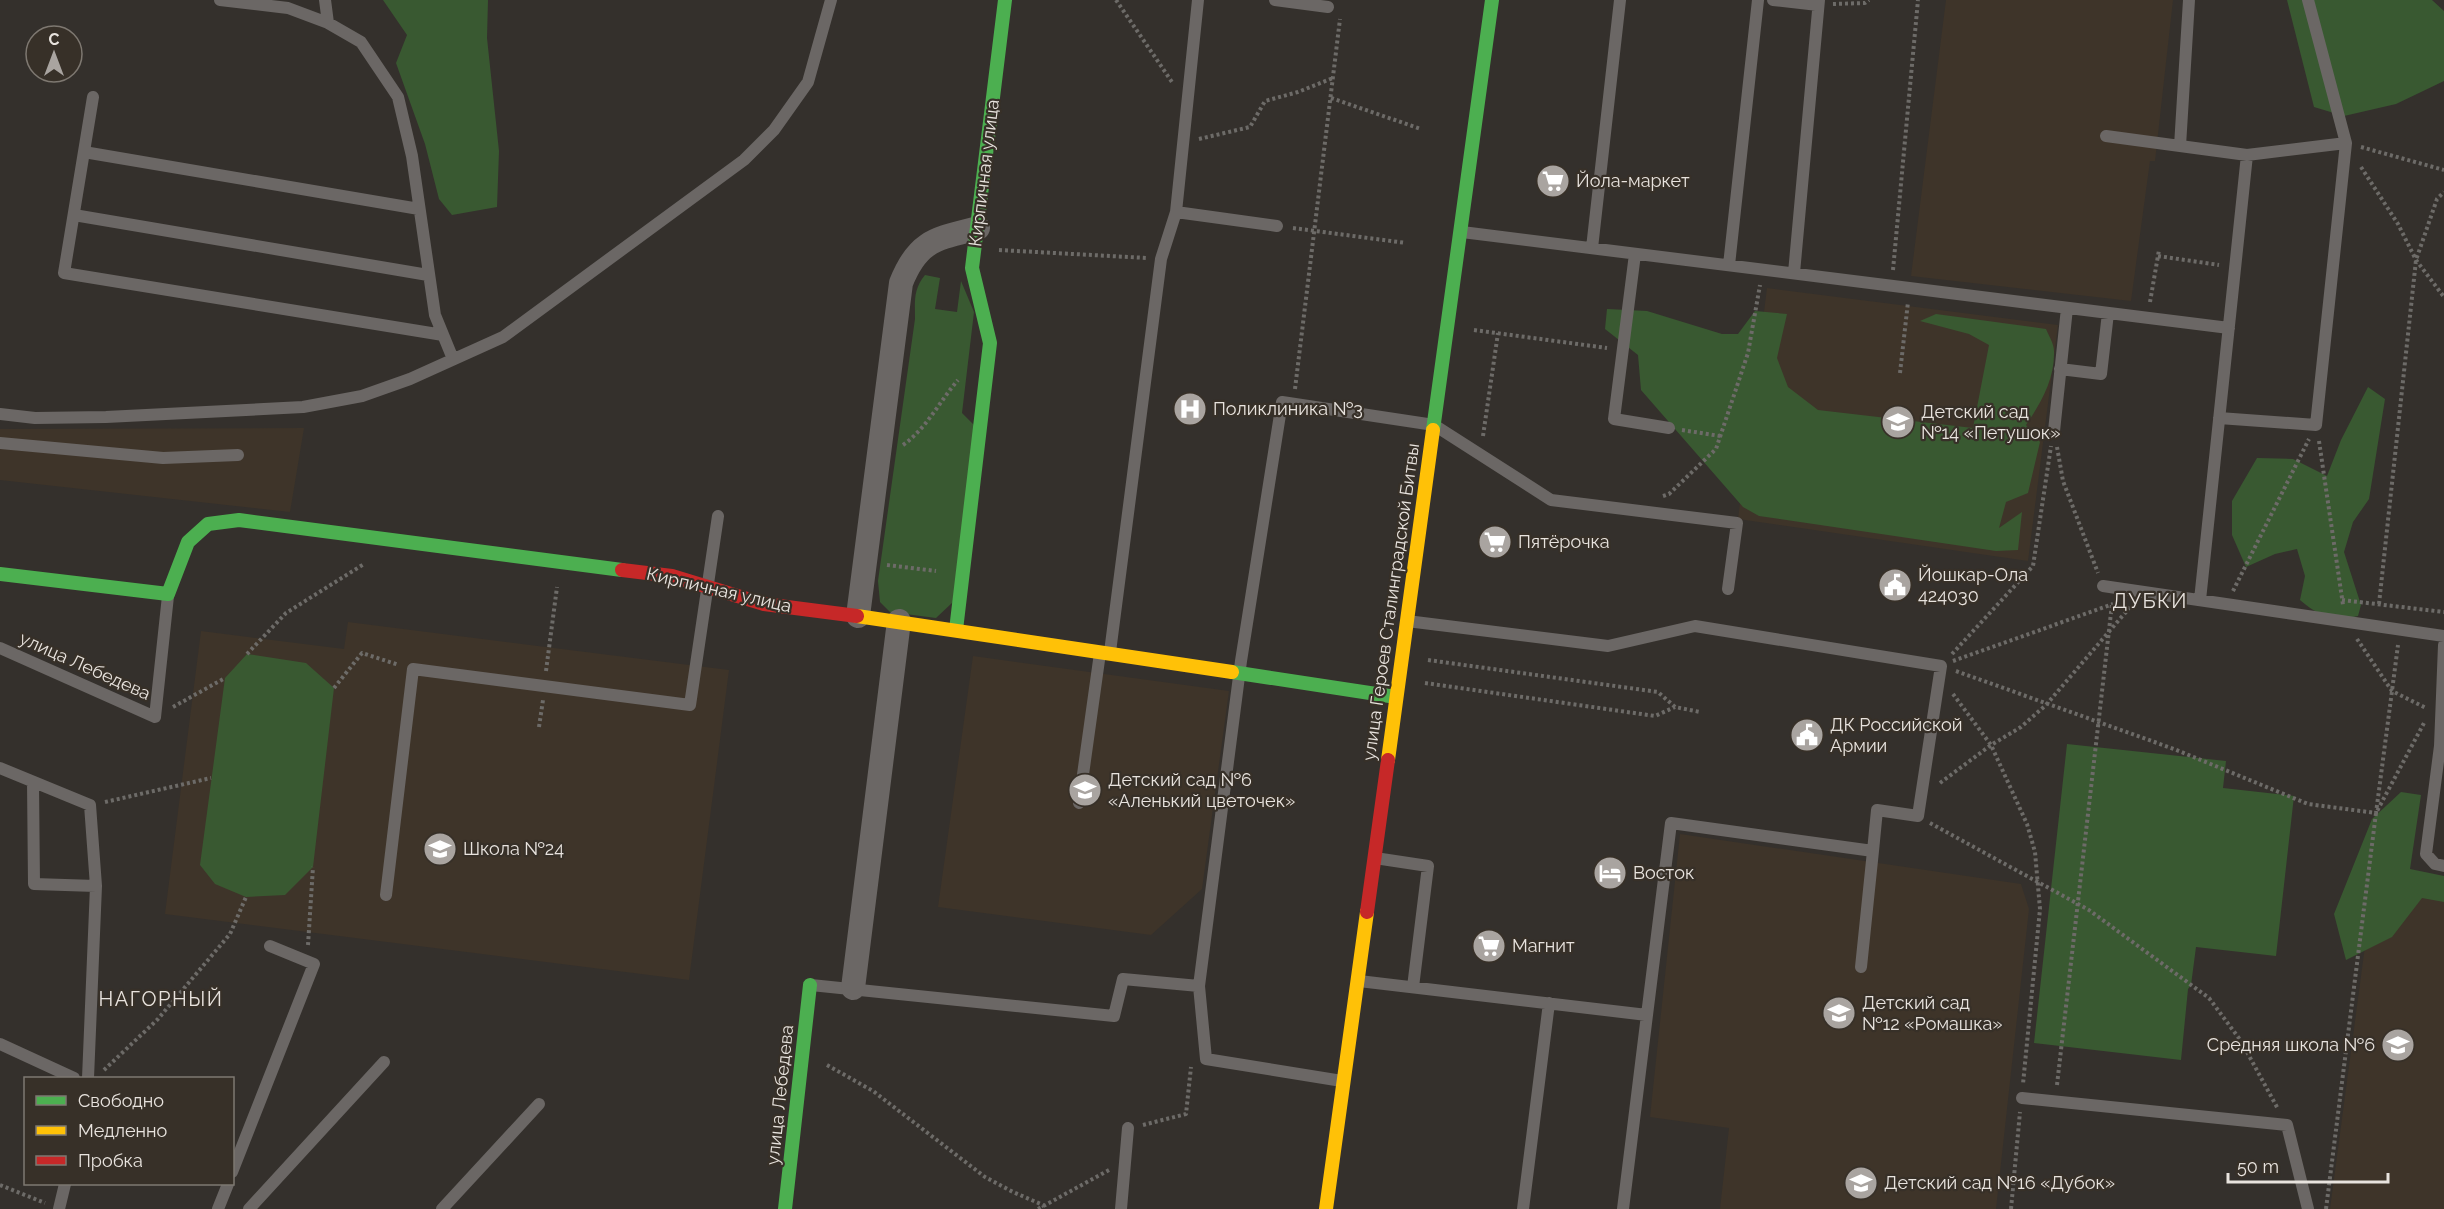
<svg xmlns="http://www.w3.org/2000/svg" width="2444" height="1209" font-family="Raleway,sans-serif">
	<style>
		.built { fill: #3e3429 }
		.green { fill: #395931 }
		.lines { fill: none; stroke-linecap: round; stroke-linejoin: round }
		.path { stroke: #6d6b68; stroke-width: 4; stroke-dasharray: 3 3; stroke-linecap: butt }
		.lane { stroke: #6b6765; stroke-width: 12 }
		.street { stroke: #6b6765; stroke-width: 24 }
		.fast { stroke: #4caf50; stroke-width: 14 }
		.slow { stroke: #ffc107; stroke-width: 14 }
		.jam { stroke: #c62828; stroke-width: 14 }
		.labels { text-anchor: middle; stroke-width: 4.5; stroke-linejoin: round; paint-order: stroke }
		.street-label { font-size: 18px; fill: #e8e3de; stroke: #373028 }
		.poi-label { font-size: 18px; fill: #e8e3de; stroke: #373028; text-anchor: start }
		.neighbourhood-label { font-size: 20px; letter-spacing: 1.5px; fill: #e8e3de; stroke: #373028 }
	</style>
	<rect width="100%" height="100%" fill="#34302c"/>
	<path class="built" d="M1946,0H2173L2155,161H2150L2131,301L1911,276Z
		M1767,288L2058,325L2028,561L1738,519Z
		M304,428L290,512L0,480V429Z
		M348,622L729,670L689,980L165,914L201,631L344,649Z
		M973,656L1229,691L1202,889L1151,935L938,907Z
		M1680,834L2021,884L2029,909L1996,1209H1720L1729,1128L1650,1117Z
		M2375,871L2444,881V1209H2330Z"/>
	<path class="green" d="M383,0H488L487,38L499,151L497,207L452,215L439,199L425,144L396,63L407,35Z
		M2287,0H2432L2444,11V81L2396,104L2344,116L2314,107Z
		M925,275L940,278L935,309L957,312L961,281L974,312L962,413L975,426L953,602L936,618L890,612L880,602L878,581L915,319C915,301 913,290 925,275Z
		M1607,309L1647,311L1722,334H1738L1755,311L1787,314L1777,358L1788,387L1818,410L1973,428L1989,345L1969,334L1920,321L1936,314L2046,329C2049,336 2054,344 2054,351C2055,379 2041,403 2026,425L2040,442L2028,493L2006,502L1999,528L2022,512L2018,550L1996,551L1759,516L1743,507L1641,390L1638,355L1605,329Z
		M2368,387L2385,399L2369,499L2353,522L2344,552L2361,605L2358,616C2332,622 2319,616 2300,600L2305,576L2297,549L2275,554L2246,567L2232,535V501L2257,458L2293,459L2327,476L2341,440Z
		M247,654L306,663L334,688L313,867L285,895L246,897L215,884L200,865L225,678Z
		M2067,744L2226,761L2223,788L2294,796L2276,956L2196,947L2191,985L2188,989L2181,1060L2034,1043Z
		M2401,792L2421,795L2410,869L2444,876V902L2422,898L2392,937L2346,960L2334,914L2372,819Z"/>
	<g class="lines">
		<path class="path" d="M1116,0L1172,82
			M1833,4L1865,3L1869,0
			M1331,98L1421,129
			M1199,139L1250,127L1265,101L1298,92L1333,78
			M2361,147L2444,170
			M2361,167L2398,224L2416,260L2444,297
			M1293,228L1406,243
			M999,250L1147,258
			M2158,256L2219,265
			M1893,270L1918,0
			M2150,302L2159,250
			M1474,330L1607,348
			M1900,373L1908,302
			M1295,389L1340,19
			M1682,430L1720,436
			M1483,436L1498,333
			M2319,441L2343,605
			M903,445C927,428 939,402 958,380
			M2057,447L2063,481L2098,573
			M1663,496L1669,494L1716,449L1748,353L1760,285
			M887,565L936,571
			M2233,591L2309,439
			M2342,600L2444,612
			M2379,604L2416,260L2437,199L2444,192
			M2357,639L2392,691L2426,708
			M247,654L286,613L364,564
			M1952,654L2033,566L2051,446
			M1428,660L1658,692L1675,707L1700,712
			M1953,661L2113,604
			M546,671L557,587
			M1956,671L2174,749L2308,804L2376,813L2398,645
			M1425,683L1655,716L1675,707
			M334,688L362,653L399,665
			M1953,694L1991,745L2027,824L2035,852L2040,909L2023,1084
			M173,707L225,678
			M539,727L543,700
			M1940,783L1991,745L2021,727L2046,705L2131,606
			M105,802L211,778
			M1930,823L2089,910L2209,998L2241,1041L2278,1109
			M308,945L313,867
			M827,1065L873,1091L985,1177L1013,1192L1043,1205L1045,1209
			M104,1070L158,1019L230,934L246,897
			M2057,1085L2112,604
			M1143,1125L1186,1114L1191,1067
			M0,1185L45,1203
			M1038,1209L1109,1170
			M2011,1209L2020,1112
			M2326,1209L2376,813L2424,723"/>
		<path class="lane" d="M220,0L288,8L328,23
			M325,0L328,23L361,42L398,97L412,156L435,315L453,359
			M1275,0L1328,7
			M1773,0L1818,5
			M2189,0L2180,146L2247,155L2346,143L2308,0
			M93,97L64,273L443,335
			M2106,136L2180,146
			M84,152L419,209
			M1176,212L1277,226
			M74,215L428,275
			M1462,232L2229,328
			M1592,248L1620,0
			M1635,254L1614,419L1669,428
			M1729,265L1758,0
			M1794,273L1819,0
			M2060,369L2101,374L2108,313
			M0,414L35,418L106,417L303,407L362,396L410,379L503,337L744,160L774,130L808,82L831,0
			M2219,418L2316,425L2346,143
			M2054,431L2067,308
			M0,443L163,458L238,455
			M2103,586L2444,636
			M2200,600L2247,155
			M2444,645L2440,746L2444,747
			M0,648L155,717L168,596
			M1110,652L1161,259L1176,212L1198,0
			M2440,746L2426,854L2435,864L2444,866
			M0,768L90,805L96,886L88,1078
			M33,782L34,884L96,886
			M1079,803L1100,653
			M1375,858L1428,866L1413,987
			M386,895L413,669L690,705L718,516
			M1861,967L1873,851
			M1359,981L1647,1015L1671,823L1873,851L1877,810L1918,816L1941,666L1695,626L1608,646L1407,621
			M811,985L1114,1016L1123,979L1199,986L1206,1059L1342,1081
			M1199,986L1241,661L1282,402L1434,425L1551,500L1737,523L1728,589
			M0,1044L74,1078
			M2022,1098L2287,1125L2308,1209
			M232,1172L314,964L270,946
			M59,1209L65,1184
			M218,1209L228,1184
			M249,1209L384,1062
			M442,1209L539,1104
			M1121,1209L1128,1128
			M1523,1209L1549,1003
			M1623,1209L1647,1015"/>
		<path class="street" d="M858,616L901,283C918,240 936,239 978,228
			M853,988L899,621"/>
		<path class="fast" d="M1433,430L1492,0
			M0,574L168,594L188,542L208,524L239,520L622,570
			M956,630L990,343L972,268L1005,0
			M1232,672L1396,697
			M785,1209L810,985"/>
		<path class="slow" d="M857,616L1232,672
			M1388,760L1433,430
			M1326,1209L1367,912"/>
		<path class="jam" d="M622,570L672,576L764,604L857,616
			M1367,912L1388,760"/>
	</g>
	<defs>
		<symbol id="supermarket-disc" viewBox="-11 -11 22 22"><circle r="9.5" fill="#a9a4a0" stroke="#373028"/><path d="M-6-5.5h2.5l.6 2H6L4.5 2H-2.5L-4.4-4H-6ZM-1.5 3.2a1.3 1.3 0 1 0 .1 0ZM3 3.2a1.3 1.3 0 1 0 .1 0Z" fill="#fff"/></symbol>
		<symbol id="hospital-disc" viewBox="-11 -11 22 22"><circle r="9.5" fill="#a9a4a0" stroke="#373028"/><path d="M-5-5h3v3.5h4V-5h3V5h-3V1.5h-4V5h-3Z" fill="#fff"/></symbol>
		<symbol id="school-disc" viewBox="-11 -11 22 22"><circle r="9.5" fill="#a9a4a0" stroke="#373028"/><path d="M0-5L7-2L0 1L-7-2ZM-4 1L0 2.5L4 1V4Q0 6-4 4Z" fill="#fff"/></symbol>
		<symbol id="civic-disc" viewBox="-11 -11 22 22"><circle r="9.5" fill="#a9a4a0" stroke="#373028"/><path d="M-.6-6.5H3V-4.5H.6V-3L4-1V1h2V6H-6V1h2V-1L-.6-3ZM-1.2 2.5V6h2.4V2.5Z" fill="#fff"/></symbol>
		<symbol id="hotel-disc" viewBox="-11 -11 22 22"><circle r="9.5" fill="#a9a4a0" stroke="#373028"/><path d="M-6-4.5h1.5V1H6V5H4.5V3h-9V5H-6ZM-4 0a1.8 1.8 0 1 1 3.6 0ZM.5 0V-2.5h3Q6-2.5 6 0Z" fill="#fff"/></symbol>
	</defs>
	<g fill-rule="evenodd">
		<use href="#supermarket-disc" x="1534" y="162" width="38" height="38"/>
		<use href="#hospital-disc" x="1171" y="390" width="38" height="38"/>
		<use href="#school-disc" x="1879" y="403" width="38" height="38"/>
		<use href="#supermarket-disc" x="1476" y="523" width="38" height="38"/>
		<use href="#civic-disc" x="1876" y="566" width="38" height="38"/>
		<use href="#civic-disc" x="1788" y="716" width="38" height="38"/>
		<use href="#school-disc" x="1066" y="771" width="38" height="38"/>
		<use href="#school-disc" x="421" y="830" width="38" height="38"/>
		<use href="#hotel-disc" x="1591" y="854" width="38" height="38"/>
		<use href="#supermarket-disc" x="1470" y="927" width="38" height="38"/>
		<use href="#school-disc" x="1820" y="994" width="38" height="38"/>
		<use href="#school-disc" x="2379" y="1026" width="38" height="38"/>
		<use href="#school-disc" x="1842" y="1164" width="38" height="38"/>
	</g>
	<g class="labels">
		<g class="street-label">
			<text transform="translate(984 173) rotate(-83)" y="6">Кирпичная улица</text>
			<text transform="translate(719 590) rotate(13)" y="6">Кирпичная улица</text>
			<text transform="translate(1391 602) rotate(-82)" y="6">улица Героев Сталинградской Битвы</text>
			<text transform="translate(85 666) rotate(24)" y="6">улица Лебедева</text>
			<text transform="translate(780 1095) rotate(-84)" y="6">улица Лебедева</text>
		</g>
		<g class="poi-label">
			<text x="1576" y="187">Йола-маркет</text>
			<text x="1213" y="415">Поликлиника №3</text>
			<text x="1921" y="418">Детский сад<tspan x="1921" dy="21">№14 «Петушок»</tspan></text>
			<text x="1518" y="548">Пятёрочка</text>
			<text x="1918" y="581">Йошкар-Ола<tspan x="1918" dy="21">424030</tspan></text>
			<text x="1830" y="731">ДК Российской<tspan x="1830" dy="21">Армии</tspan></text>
			<text x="1108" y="786">Детский сад №6<tspan x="1108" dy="21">«Аленький цветочек»</tspan></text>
			<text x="463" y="855">Школа №24</text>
			<text x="1633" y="879">Восток</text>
			<text x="1512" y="952">Магнит</text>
			<text x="1862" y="1009">Детский сад<tspan x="1862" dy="21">№12 «Ромашка»</tspan></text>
			<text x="2375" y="1051" text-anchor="end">Средняя школа №6</text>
			<text x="1884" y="1189">Детский сад №16 «Дубок»</text>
		</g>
		<g class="neighbourhood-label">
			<text x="2150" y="608">ДУБКИ</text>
			<text x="161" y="1006">НАГОРНЫЙ</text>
		</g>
	</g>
	<rect x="24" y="1077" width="210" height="108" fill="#373028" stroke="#7e7871" stroke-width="1.5"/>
	<rect x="36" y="1096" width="30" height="9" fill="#4caf50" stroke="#7e7871" stroke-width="1.5"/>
	<text x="78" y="1107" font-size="18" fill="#e8e3de">Свободно</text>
	<rect x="36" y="1126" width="30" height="9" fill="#ffc107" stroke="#7e7871" stroke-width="1.5"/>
	<text x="78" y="1137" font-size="18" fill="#e8e3de">Медленно</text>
	<rect x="36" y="1156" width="30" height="9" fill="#c62828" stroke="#7e7871" stroke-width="1.5"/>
	<text x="78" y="1167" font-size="18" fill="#e8e3de">Пробка</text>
	<g transform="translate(54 54)"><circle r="28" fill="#373028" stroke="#7e7871" stroke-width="1.5"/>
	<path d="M0-4.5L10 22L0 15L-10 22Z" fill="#a9a4a0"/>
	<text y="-9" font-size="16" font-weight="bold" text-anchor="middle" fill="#e8e3de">С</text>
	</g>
	<path d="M2228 1173v9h160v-9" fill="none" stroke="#e8e3de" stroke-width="3"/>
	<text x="2237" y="1173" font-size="18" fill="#e8e3de" stroke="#373028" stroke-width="4.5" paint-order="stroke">50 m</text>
</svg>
